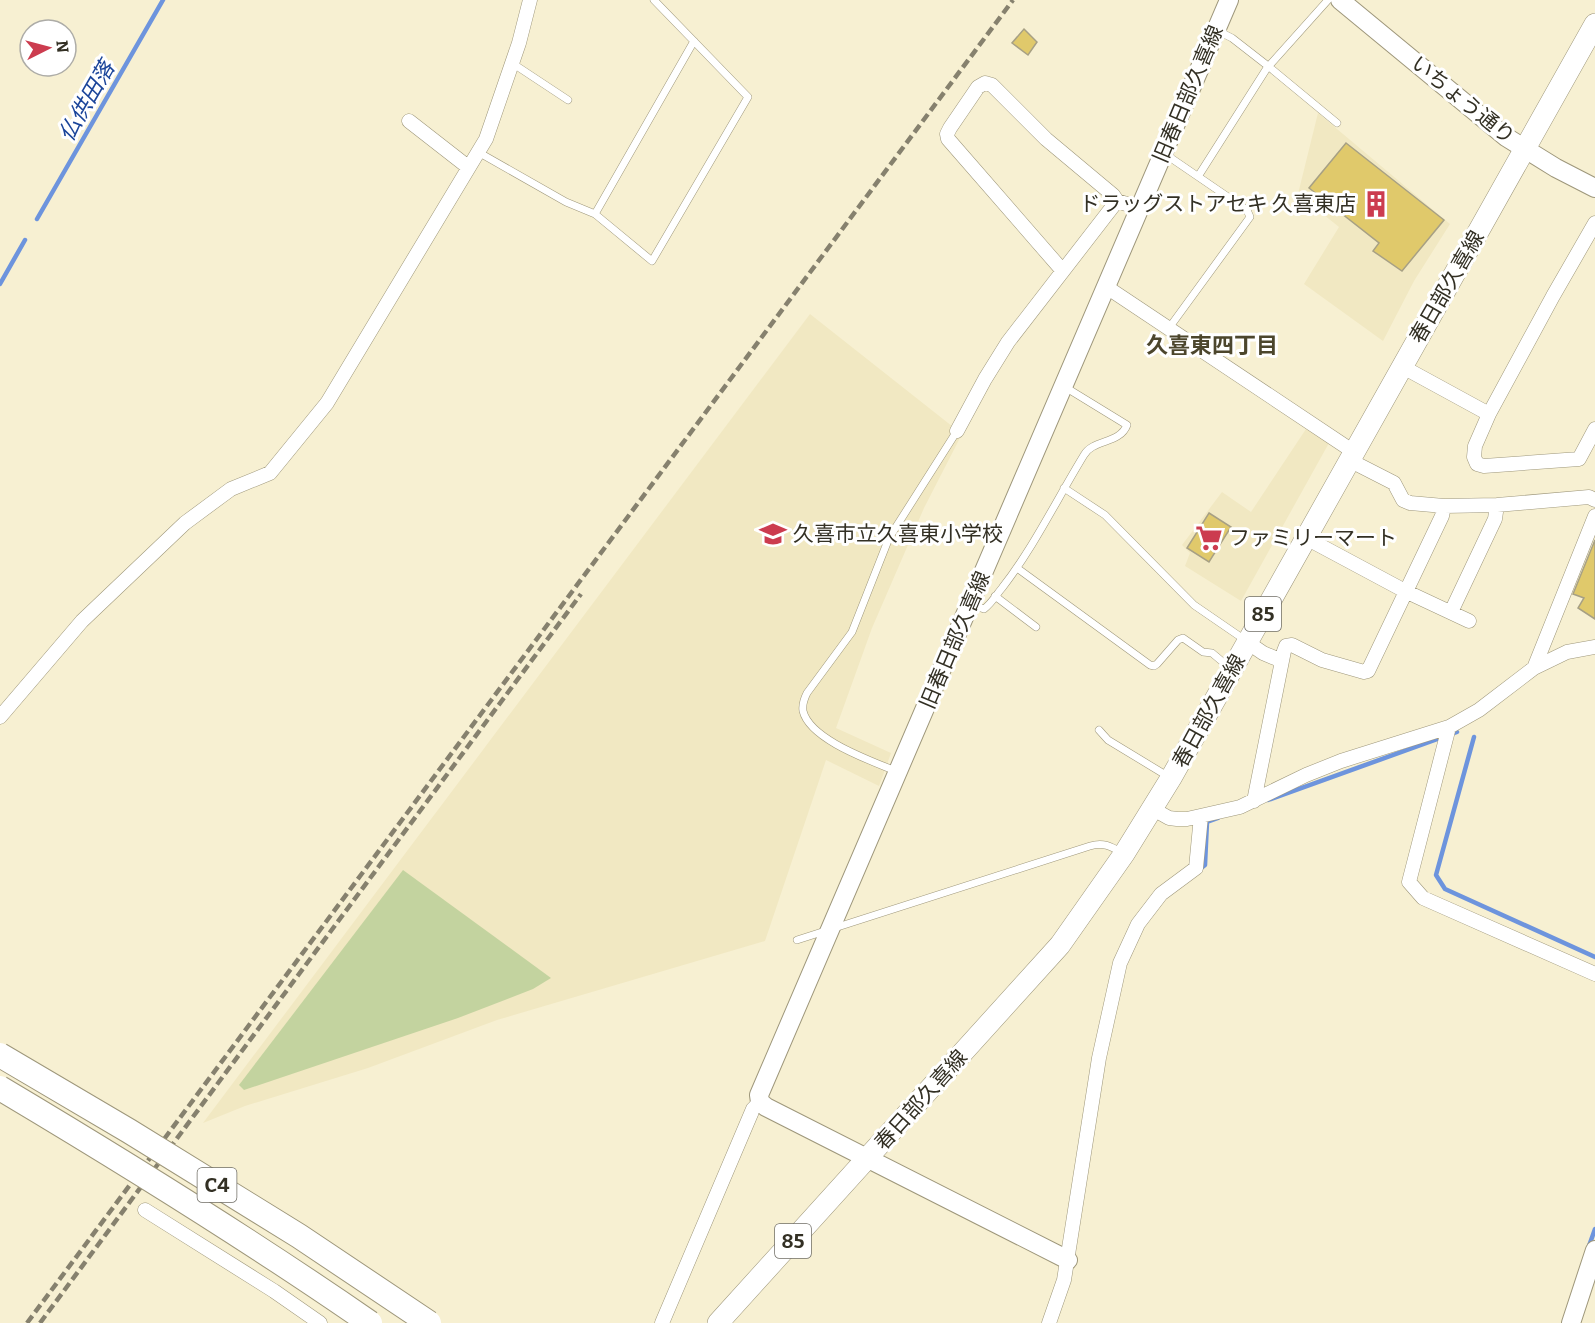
<svg xmlns="http://www.w3.org/2000/svg" width="1595" height="1323" font-family="Bitter,'Noto Sans JP',serif">
	<style>
		.built { fill: #f1e8c2 }
		.green { fill: #c3d39f }
		.lines { fill: none; stroke-linecap: round; stroke-linejoin: round }
		.stream { stroke: #6d94dd; stroke-width: 4.5 }
		.building { fill: #e0c96b; stroke: #a7a084; stroke-width: 1.5 }
		.lane-casing { stroke: #9e977b; stroke-width: 8 }
		.street-casing { stroke: #9e977b; stroke-width: 15 }
		.secondary-casing { stroke: #9e977b; stroke-width: 20 }
		.primary-casing { stroke: #9e977b; stroke-width: 22 }
		.lane { stroke: #fff; stroke-width: 7 }
		.street { stroke: #fff; stroke-width: 14 }
		.secondary { stroke: #fff; stroke-width: 18 }
		.primary { stroke: #fff; stroke-width: 21 }
		.rail { stroke: #86816e; stroke-width: 4.5; stroke-dasharray: 9 4.5; stroke-linecap: butt }
		.highway-bridge-casing { stroke: #9e977b; stroke-width: 26; stroke-linecap: butt }
		.highway-bridge { stroke: #fff; stroke-width: 24 }
		.labels { text-anchor: middle; stroke-width: 6; stroke-linejoin: round; paint-order: stroke }
		.shield { fill: #fff; stroke: #706e66; stroke-width: 1.5 }
		.shield-label { font-size: 20px; font-weight: bold; fill: #333024 }
		.street-label { font-size: 21px; fill: #333024; stroke: #fff }
		.poi-label { font-size: 21px; fill: #333024; stroke: #fff; text-anchor: start }
		.water-label { font-size: 22px; font-style: italic; fill: #1b459a; stroke: #fff }
		.neighbourhood-label { font-size: 22px; font-weight: bold; fill: #4c462d; stroke: #fff }
	</style>
	<rect width="100%" height="100%" fill="#f7f0d2"/>
	<path class="built" d="M1318,113L1450,224L1414,281L1383,341L1304,284L1339,227L1298,194Z
		M810,314L962,434L924,508L872,628L836,728L891,753L886,767L879,786L826,760L765,941L497,1020L368,1068L245,1106L203,1123Z
		M1306,429L1329,443L1241,601L1185,566L1190,553L1182,545L1222,492L1251,512Z"/>
	<path class="green" d="M403,870L551,978L533,989L458,1018L244,1090L239,1085Z"/>
	<g class="lines">
		<path class="stream" d="M37,219L163,0
			M0,284L25,240
			M1474,737L1436,875L1445,889L1595,957
			M1268,800L1457,732
			M1200,869L1205,865L1207,822L1218,818
			M1589,1246L1595,1229"/>
	</g>
	<path class="building" d="M1024,29L1037,42L1028,55L1012,43Z
		M1346,143L1444,220L1402,271L1373,251L1379,243L1309,188Z
		M1209,513L1231,527L1209,562L1187,548Z
		M1595,540V619L1578,608L1584,598L1573,594Z"/>
	<g class="lines">
		<defs>
			<path id="lane" d="M1218,31L1232,38L1268,66L1337,123
				M512,63L568,100
				M478,152L566,202L595,214L652,261L748,97L654,0
				M1165,154L1247,210L1250,217L1169,328
				M1199,175L1267,68L1328,0
				M595,214L694,41
				M1064,488L1105,515L1194,605L1245,640
				M1017,568L1150,665L1154,666L1157,664L1178,640L1183,638L1203,652L1212,653L1230,668
				M995,596L1036,627
				M972,605L984,609C992,603 996,595 1002,588C1034,547 1057,499 1084,455C1093,439 1120,444 1127,425L1065,387
				M1099,730L1108,740L1169,777
				M898,772C872,761 810,740 803,711C802,705 804,699 807,693L852,632L889,538L957,431
				M797,940L1090,846C1103,842 1111,846 1122,853"/>
			<path id="street" d="M409,121L468,167
				M1595,223L1553,296L1489,414L1475,446L1474,457L1477,464L1484,466L1579,459L1595,429
				M1062,270L948,139L947,134L950,128L978,87L985,83L992,85L1046,139L1113,195L1117,201
				M1105,286L1354,452
				M1401,366L1489,414
				M957,431L985,379L1008,342L1117,201L1139,208
				M1349,460L1394,483L1403,500L1410,503L1444,506L1497,505L1589,497L1595,500
				M1306,538L1405,591L1469,621
				M1451,612L1495,519L1497,505
				M1247,642L1263,653L1282,661
				M1534,668L1595,516
				M0,717L82,621L185,523L231,489L270,473L327,403L486,139L519,43L530,0
				M1449,727L1409,882L1423,898L1595,974
				M1254,801L1284,651L1286,646L1292,645L1322,660L1364,672L1368,671L1442,516L1444,506
				M1153,809L1169,818L1177,819H1187L1240,807L1306,775L1341,761L1449,727L1479,710L1534,668L1567,652L1595,647
				M145,1210L274,1291L320,1323
				M662,1323L753,1109L760,1102
				M1049,1323L1064,1280L1099,1058L1120,963L1138,924L1161,894L1196,868L1201,816"/>
			<path id="secondary" d="M1340,0L1506,137L1556,168L1595,188
				M1068,1260L766,1107L760,1102L759,1095L1229,0
				M1571,1323L1595,1250"/>
			<path id="primary" d="M718,1323L1060,945L1124,854L1171,778L1595,24"/>
		</defs>
		<use href="#lane" class="lane-casing"/>
		<use href="#street" class="street-casing"/>
		<use href="#secondary" class="secondary-casing"/>
		<use href="#primary" class="primary-casing"/>
		<use href="#lane" class="lane"/>
		<use href="#street" class="street"/>
		<use href="#secondary" class="secondary"/>
		<use href="#primary" class="primary"/>
		<path class="rail" d="M27,1323L1013,0
			M40,1323L581,594"/>
		<defs>
			<path id="highway-bridge" d="M0,1055L129,1131L299,1236L429,1323
				M0,1088C126,1163 250,1240 370,1323"/>
		</defs>
		<use href="#highway-bridge" class="highway-bridge-casing"/>
		<use href="#highway-bridge" class="highway-bridge"/>
	</g>
	<defs>
		<symbol id="building-bare" viewBox="-9 -9 18 18"><path d="M-4-6H4V6H1V3H-1V6H-4ZM-2.5-4.3h1.7v1.8h-1.7ZM.8-4.3h1.7v1.8H.8ZM-2.5-1h1.7V.8h-1.7ZM.8-1h1.7V.8H.8Z" fill="#cc3c4f" stroke="#fff" stroke-width="2.5" paint-order="stroke"/></symbol>
		<symbol id="school-bare" viewBox="-9 -9 18 18"><path d="M0-5L7-2L0 1L-7-2ZM-4 1L0 2.5L4 1V4Q0 6-4 4Z" fill="#cc3c4f" stroke="#fff" stroke-width="2.5" paint-order="stroke"/></symbol>
		<symbol id="supermarket-bare" viewBox="-9 -9 18 18"><path d="M-6-5.5h2.5l.6 2H6L4.5 2H-2.5L-4.4-4H-6ZM-1.5 3.2a1.3 1.3 0 1 0 .1 0ZM3 3.2a1.3 1.3 0 1 0 .1 0Z" fill="#cc3c4f" stroke="#fff" stroke-width="2.5" paint-order="stroke"/></symbol>
	</defs>
	<g fill-rule="evenodd">
		<use href="#building-bare" x="1357" y="185" width="38" height="38"/>
		<use href="#school-bare" x="754" y="515" width="38" height="38"/>
		<use href="#supermarket-bare" x="1190" y="519" width="38" height="38"/>
	</g>
	<g class="labels">
		<g class="shield">
			<rect x="1245" y="597" width="36" height="34" rx="4.5"/>
			<rect x="197.5" y="1168" width="39" height="34" rx="4.5"/>
			<rect x="775" y="1224" width="36" height="34" rx="4.5"/>
		</g>
		<g class="shield-label">
			<text x="1263" y="621">85</text>
			<text x="217" y="1192">C4</text>
			<text x="793" y="1248">85</text>
		</g>
		<g class="street-label">
			<text transform="translate(1188 94) rotate(-67)" y="7">旧春日部久喜線</text>
			<text transform="translate(1463 100) rotate(39)" y="7">いちょう通り</text>
			<text transform="translate(1447 287) rotate(-60)" y="7">春日部久喜線</text>
			<text transform="translate(955 640) rotate(-67)" y="7">旧春日部久喜線</text>
			<text transform="translate(1209 711) rotate(-61)" y="7">春日部久喜線</text>
			<text transform="translate(921 1100) rotate(-48)" y="7">春日部久喜線</text>
		</g>
		<g class="poi-label">
			<text x="1356" y="211" text-anchor="end">ドラッグストアセキ 久喜東店</text>
			<text x="793" y="541">久喜市立久喜東小学校</text>
			<text x="1229" y="545">ファミリーマート</text>
		</g>
		<g class="water-label">
			<text transform="translate(86 101) rotate(-60)" y="8">仏供田落</text>
		</g>
		<g class="neighbourhood-label">
			<text x="1212" y="353">久喜東四丁目</text>
		</g>
	</g>
	<g transform="translate(48 48) rotate(84)"><circle r="28" fill="#ffffff" stroke="#adaca7" stroke-width="1.5"/>
	<path d="M0-4.5L10 22L0 15L-10 22Z" fill="#cc3c4f"/>
	<text y="-9" font-size="16" font-weight="bold" text-anchor="middle" fill="#333024">N</text>
	</g>
</svg>
